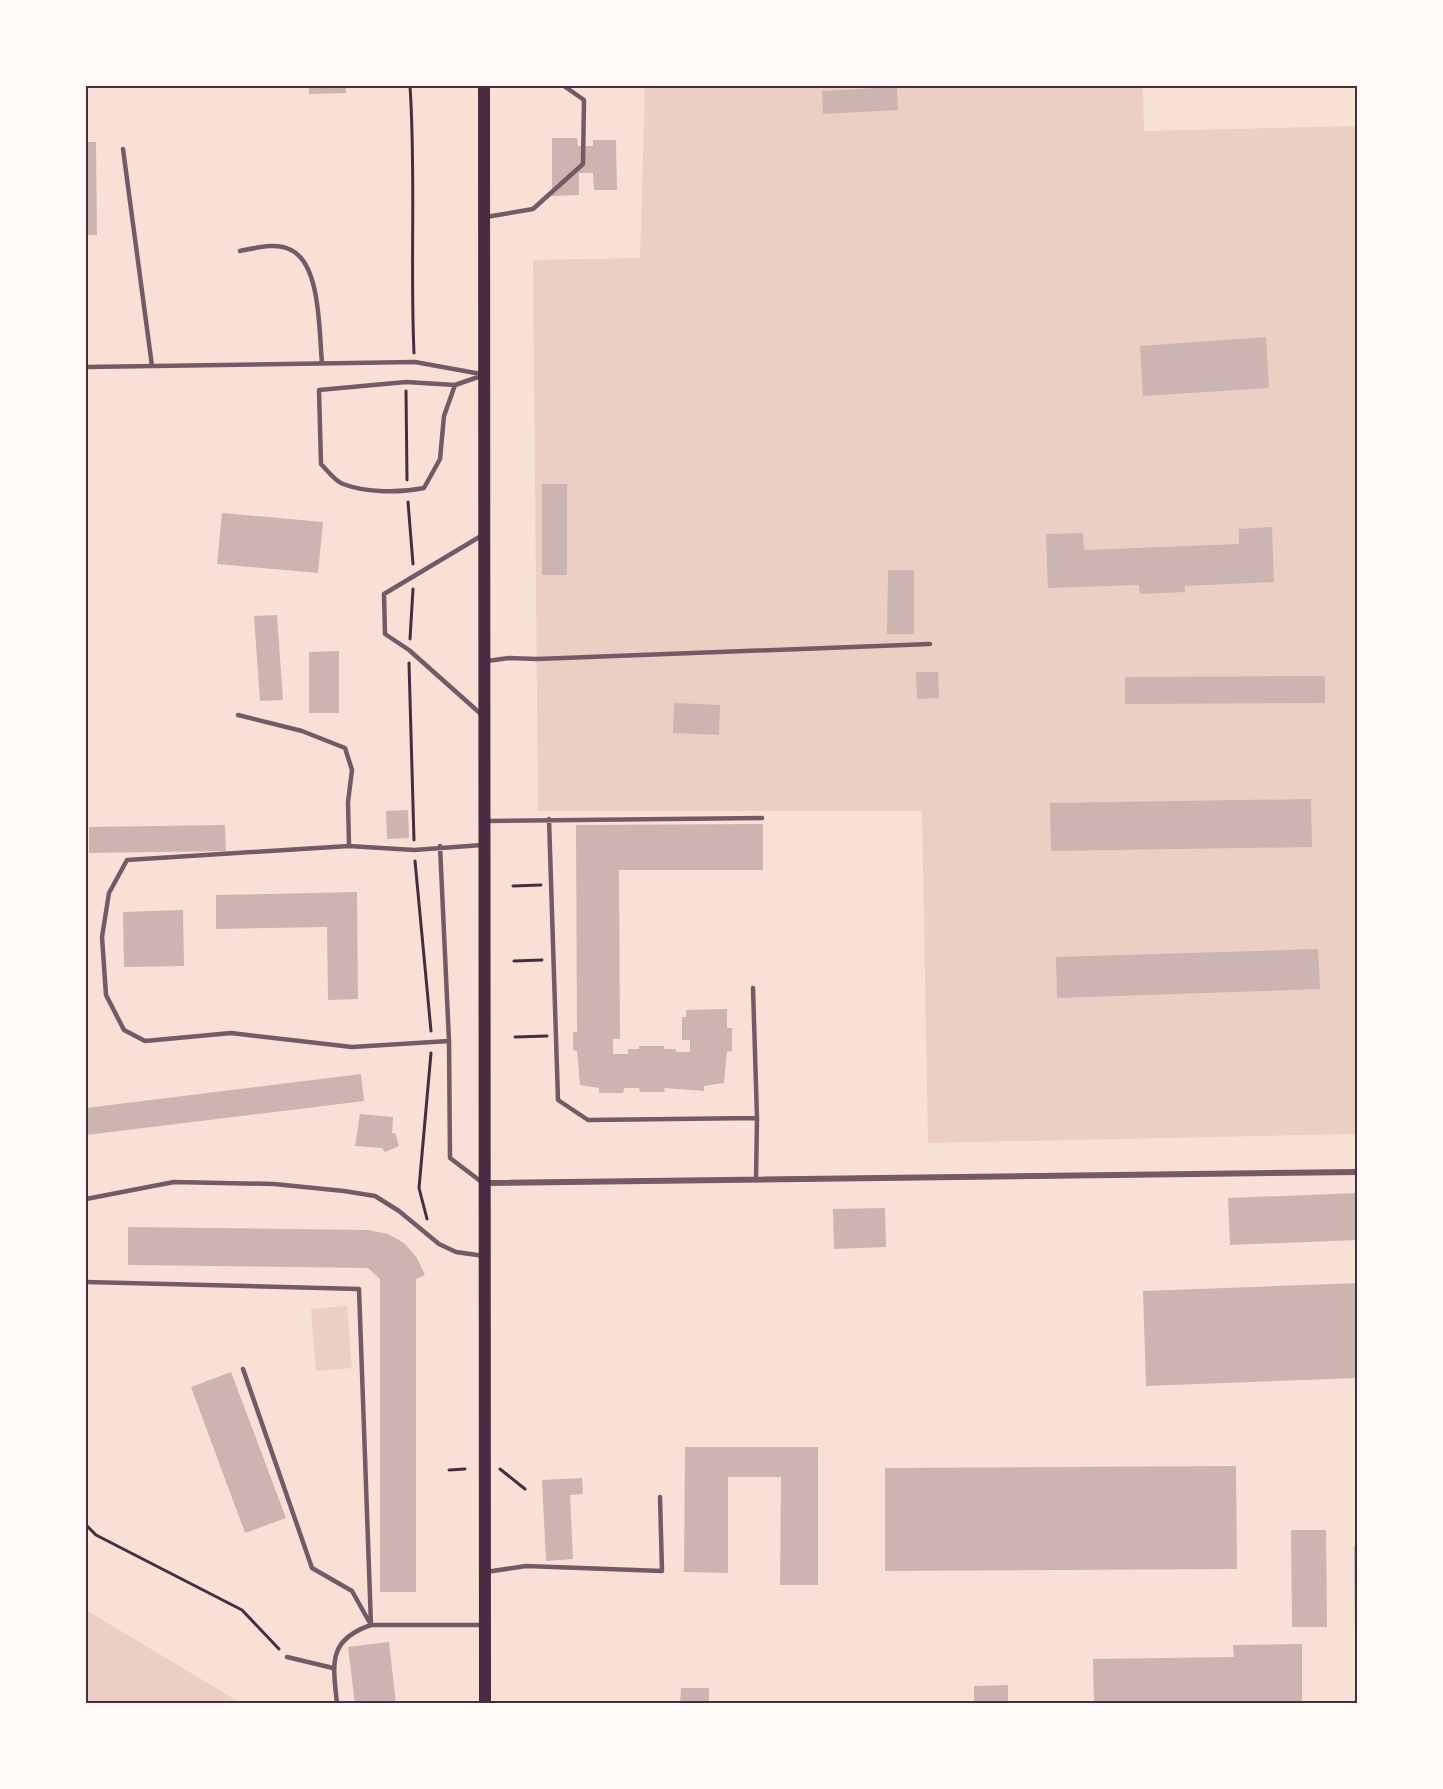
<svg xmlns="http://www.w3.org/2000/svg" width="1443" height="1789" font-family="Inter,sans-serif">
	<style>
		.green { fill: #ebcfc5 }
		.building { fill: #ccb4b1 }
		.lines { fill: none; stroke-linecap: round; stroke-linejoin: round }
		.path { stroke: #4a2c40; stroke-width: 3 }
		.service { stroke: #755966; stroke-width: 4.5 }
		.minor { stroke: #755966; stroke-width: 6 }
		.secondary { stroke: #4a2c40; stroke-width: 12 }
		.neatline { fill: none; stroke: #4a2c40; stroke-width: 2 }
	</style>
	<rect width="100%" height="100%" fill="#f7e1d7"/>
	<path class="green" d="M645,86H1143L1144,131L1357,126V1134L928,1143L922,811H538L533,260L640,258Z
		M347,1306L352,1368L316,1371L311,1309Z
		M86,1610L241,1703H86Z"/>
	<path class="building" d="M309,86H346V93L309,94Z
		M897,87L898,110L823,114L822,91Z
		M552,138H577L578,146H593V140H616L617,190H594L593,173H579V195L552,196Z
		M86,142H96L97,235H86Z
		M1266,337L1269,388L1143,396L1140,346Z
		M542,484H567V575H542Z
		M222,513L323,522L318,573L217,564Z
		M1272,527L1274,582L1185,586V592L1140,594L1139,585L1048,588L1046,534L1083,533L1084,550L1239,544V529Z
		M888,570H914V634H887Z
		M277,615L283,700L260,701L254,616Z
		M339,651V713H309V652Z
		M916,672H938L939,698L917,699Z
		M1325,676V703L1125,704V677Z
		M674,703L720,705L719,735L673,733Z
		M1311,799L1312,847L1051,851L1050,803Z
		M408,810L409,838L387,839L386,811Z
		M763,824V870H619L620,1039H613V1054H628V1049H639V1046H664V1049H676V1052H690V1040H682V1017H686V1010L727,1009V1028H732V1051L727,1052L724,1083L704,1086V1091L664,1088L665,1092H640L639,1088H624L623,1093H599V1088L580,1085L577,1051L573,1050V1032H577L576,825Z
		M225,825L226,851L89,853V827Z
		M357,892L358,999L328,1000L327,927L216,929V895Z
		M183,910L184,966L124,967L123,912Z
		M1318,949L1320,989L1057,998L1056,957Z
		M361,1074L364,1101L86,1135V1108Z
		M360,1114L393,1117L392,1133H395L399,1146L385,1152L382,1148L355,1146Z
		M1358,1193V1240L1230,1245L1228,1198Z
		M885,1208L886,1247L834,1249L833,1209Z
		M128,1227L368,1230L388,1234L404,1243L417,1258L425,1275L416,1279V1592H380V1279L368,1268L128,1265Z
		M1358,1283V1378L1146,1386L1143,1291Z
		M231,1372L286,1518L245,1533L191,1387Z
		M685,1447H818V1585H780L781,1477H728V1573L684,1572Z
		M1236,1466L1237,1569L885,1571V1468Z
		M582,1478L583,1494L570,1495L573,1559L546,1561L542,1480Z
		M1291,1530H1326L1327,1627H1292Z
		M1354,1546H1358V1639H1355Z
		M389,1642L396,1704H355L348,1647Z
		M1302,1644V1704H1094L1093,1659L1234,1657L1233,1645Z
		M1355,1648H1358V1680H1355Z
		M1008,1685V1704H974V1686Z
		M681,1688H709V1703H680Z"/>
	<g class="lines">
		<path class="path" d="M410,86C416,175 410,264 414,353
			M406,391L407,480
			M408,502L413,564
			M410,639L413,589
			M409,663L414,840
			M415,861L431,1031
			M513,886L541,885
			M514,961L542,960
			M515,1037L547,1036
			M427,1219L419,1188L431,1053
			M500,1469L525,1489
			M449,1470L465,1469
			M86,1525L96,1535L242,1610L279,1649"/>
		<path class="service" d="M123,149L152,366
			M486,217L533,209L583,164L584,100L564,86
			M240,251C256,248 276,242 291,250C321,264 319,333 322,363
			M86,367L415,362L481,374
			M455,385L444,416L440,459L424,488C399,493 367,493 343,484C335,481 327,470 321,464L319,390L406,382L455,385L481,376
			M481,536L384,594L385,634L409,650L482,715
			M487,661L509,658L537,659L930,644
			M238,715L302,731L345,748L352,770L348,802L349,846
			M549,819L558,1100L588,1120L757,1118
			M487,821L762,818
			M440,846L449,1041L450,1158L483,1183
			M753,988L757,1118L756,1180
			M449,1041L352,1047L231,1033L145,1041L124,1030L106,995L102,937L109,893L127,860L349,846L414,850L482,845
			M86,1199L174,1182L274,1184L344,1191L375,1196L399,1211L439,1244L456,1252L484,1256
			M86,1282L359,1289L371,1625L352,1591L312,1568L243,1369
			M486,1572L526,1566L662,1571L660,1497
			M287,1657L333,1668
			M337,1704C333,1664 327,1640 371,1625H483"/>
		<path class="minor" d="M484,1183L1358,1172"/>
		<path class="secondary" d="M484,86L485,1704"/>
	</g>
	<rect width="1443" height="1789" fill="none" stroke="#fffaf5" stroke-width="174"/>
	<rect x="87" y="87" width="1269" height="1615" class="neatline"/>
</svg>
